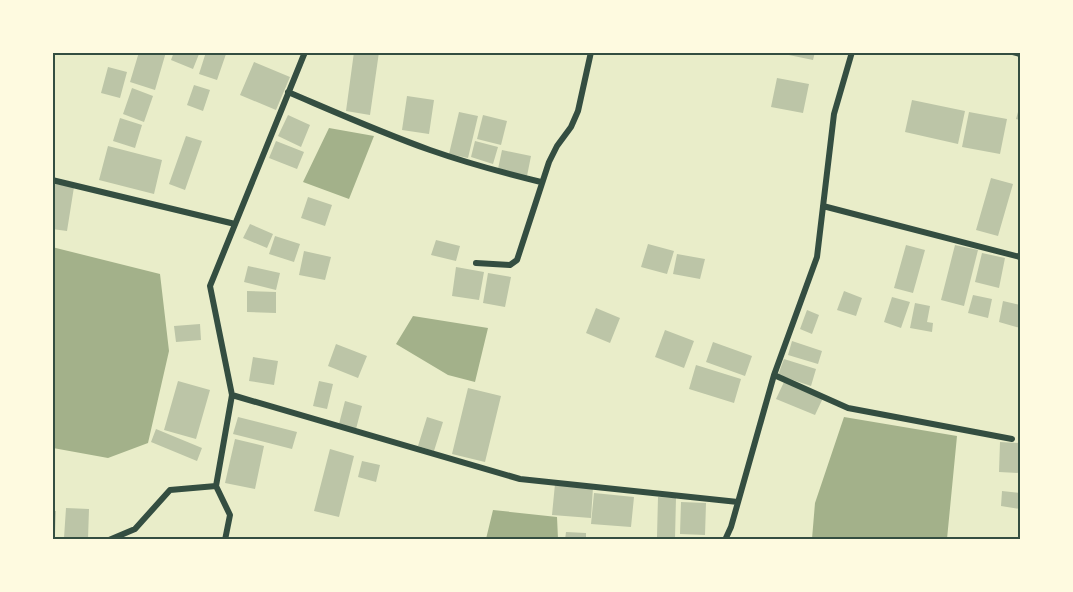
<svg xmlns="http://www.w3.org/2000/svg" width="1073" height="592" font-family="Cabin,sans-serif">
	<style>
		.water { fill: #a3b18a }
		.building { fill: #bcc5a7 }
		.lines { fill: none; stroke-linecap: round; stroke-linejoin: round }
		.minor { stroke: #344e41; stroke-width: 6 }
		.neatline { fill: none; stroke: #344e41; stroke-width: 2 }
	</style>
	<rect width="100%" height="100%" fill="#e9edc9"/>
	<path class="water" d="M329,128L374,136L349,199L303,182Z
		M52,247L160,274L169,351L148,443L108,458L53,448Z
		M413,316L488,328L475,382L448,375L396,344Z
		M844,417L957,436L947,539H812L815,503Z
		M493,510L557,517L558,539H486Z"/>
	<path class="building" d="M139,52H166L155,90L130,82Z
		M174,52H196L199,54L193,69L171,60Z
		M206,52H222L226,54L217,80L199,74Z
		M354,52H379L370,115L346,111Z
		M784,52H815L813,60L784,54Z
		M254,62L290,77L276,110L240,95Z
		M108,67L127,72L120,98L101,93Z
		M777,78L809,84L803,113L771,107Z
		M194,85L210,90L203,111L187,105Z
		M132,88L153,96L144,122L123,114Z
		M407,96L434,100L429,134L402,130Z
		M912,100L965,111L958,144L905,132Z
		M1020,105V120L1016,119Z
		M459,112L478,116L468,158L449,154Z
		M969,112L1007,119L1000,154L962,147Z
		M288,115L310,125L301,147L278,136Z
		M483,115L507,121L501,145L477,139Z
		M120,118L142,125L135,148L113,141Z
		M186,136L202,141L185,190L169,184Z
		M276,141L304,152L297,169L269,158Z
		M475,141L498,147L493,164L471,157Z
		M108,146L162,160L154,194L99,180Z
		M502,150L531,156L527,176L498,169Z
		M991,178L1013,184L998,236L976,230Z
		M55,184L74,187L67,231L52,229V202Z
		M308,197L332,205L325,226L301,218Z
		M250,224L273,234L267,248L243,238Z
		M275,236L300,244L294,262L269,254Z
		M436,240L460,246L456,261L431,255Z
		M648,244L674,251L667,274L641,267Z
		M906,245L925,250L913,293L894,288Z
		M955,245L978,250L964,306L941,300Z
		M304,251L331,257L325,280L299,275Z
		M982,253L1005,258L999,288L975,282Z
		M677,254L705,259L700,279L673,274Z
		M248,266L280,273L276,290L244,282Z
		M456,267L484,272L479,300L452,296Z
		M488,273L511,277L505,307L483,303Z
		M247,291L276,292V313L247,312Z
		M844,291L862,298L856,316L837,310Z
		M973,295L992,299L988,318L968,313Z
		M892,297L910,302L901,328L884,322Z
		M1003,301L1020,305V328L999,322Z
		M915,303L930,306L927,322L933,323L932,332L910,328Z
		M596,308L620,318L610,343L586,333Z
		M807,310L819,315L812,334L800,329Z
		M200,324L201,340L176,342L174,326Z
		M665,330L694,341L684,368L655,357Z
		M792,341L822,351L818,364L788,355Z
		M713,342L752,356L745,376L706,362Z
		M336,344L367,356L358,378L328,366Z
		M253,357L278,361L274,385L249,381Z
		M784,359L816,369L811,386L778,375Z
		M696,365L741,379L734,403L689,389Z
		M178,381L210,390L196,439L164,430Z
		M319,381L333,384L327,409L313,406Z
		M784,382L823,398L815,415L776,399Z
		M468,388L501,396L485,462L452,454Z
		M345,401L362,406L356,429L339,424Z
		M238,417L297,432L292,449L233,434Z
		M427,417L443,422L434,451L418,446Z
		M156,429L202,448L197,461L151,442Z
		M235,439L264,446L255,489L225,483Z
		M1000,442L1020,443V473L999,472Z
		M330,449L354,456L339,517L314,511Z
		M362,461L380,465L376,482L358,477Z
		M555,484L593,487L591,518L552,515Z
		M1002,491L1020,493V509L1001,506Z
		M594,493L634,497L631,527L591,524Z
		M658,497L676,498L675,538L657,537Z
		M681,502L706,503L705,535L680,534Z
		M66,508L89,509L88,539L64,538Z
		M52,511H56L55,534L52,533Z
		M566,532L586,533V540H565Z"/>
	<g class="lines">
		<path class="minor" d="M305,52L210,286L232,395L520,479L738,502
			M1013,52L1020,54
			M288,92C335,112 382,133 430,150C467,163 504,173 541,182
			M52,180L235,224
			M823,206L1020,257
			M476,263L510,265L517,260L549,162L557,146L571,127L578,111L591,52
			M774,375L848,408L1012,439
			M109,540L135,529L170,490L216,486
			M225,540L230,515L216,486L232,395
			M725,540L731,527L774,375L817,257L834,114L852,52"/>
	</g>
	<rect width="1073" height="592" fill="none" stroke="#fefae0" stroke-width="108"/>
	<rect x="54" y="54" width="965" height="484" class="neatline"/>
</svg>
